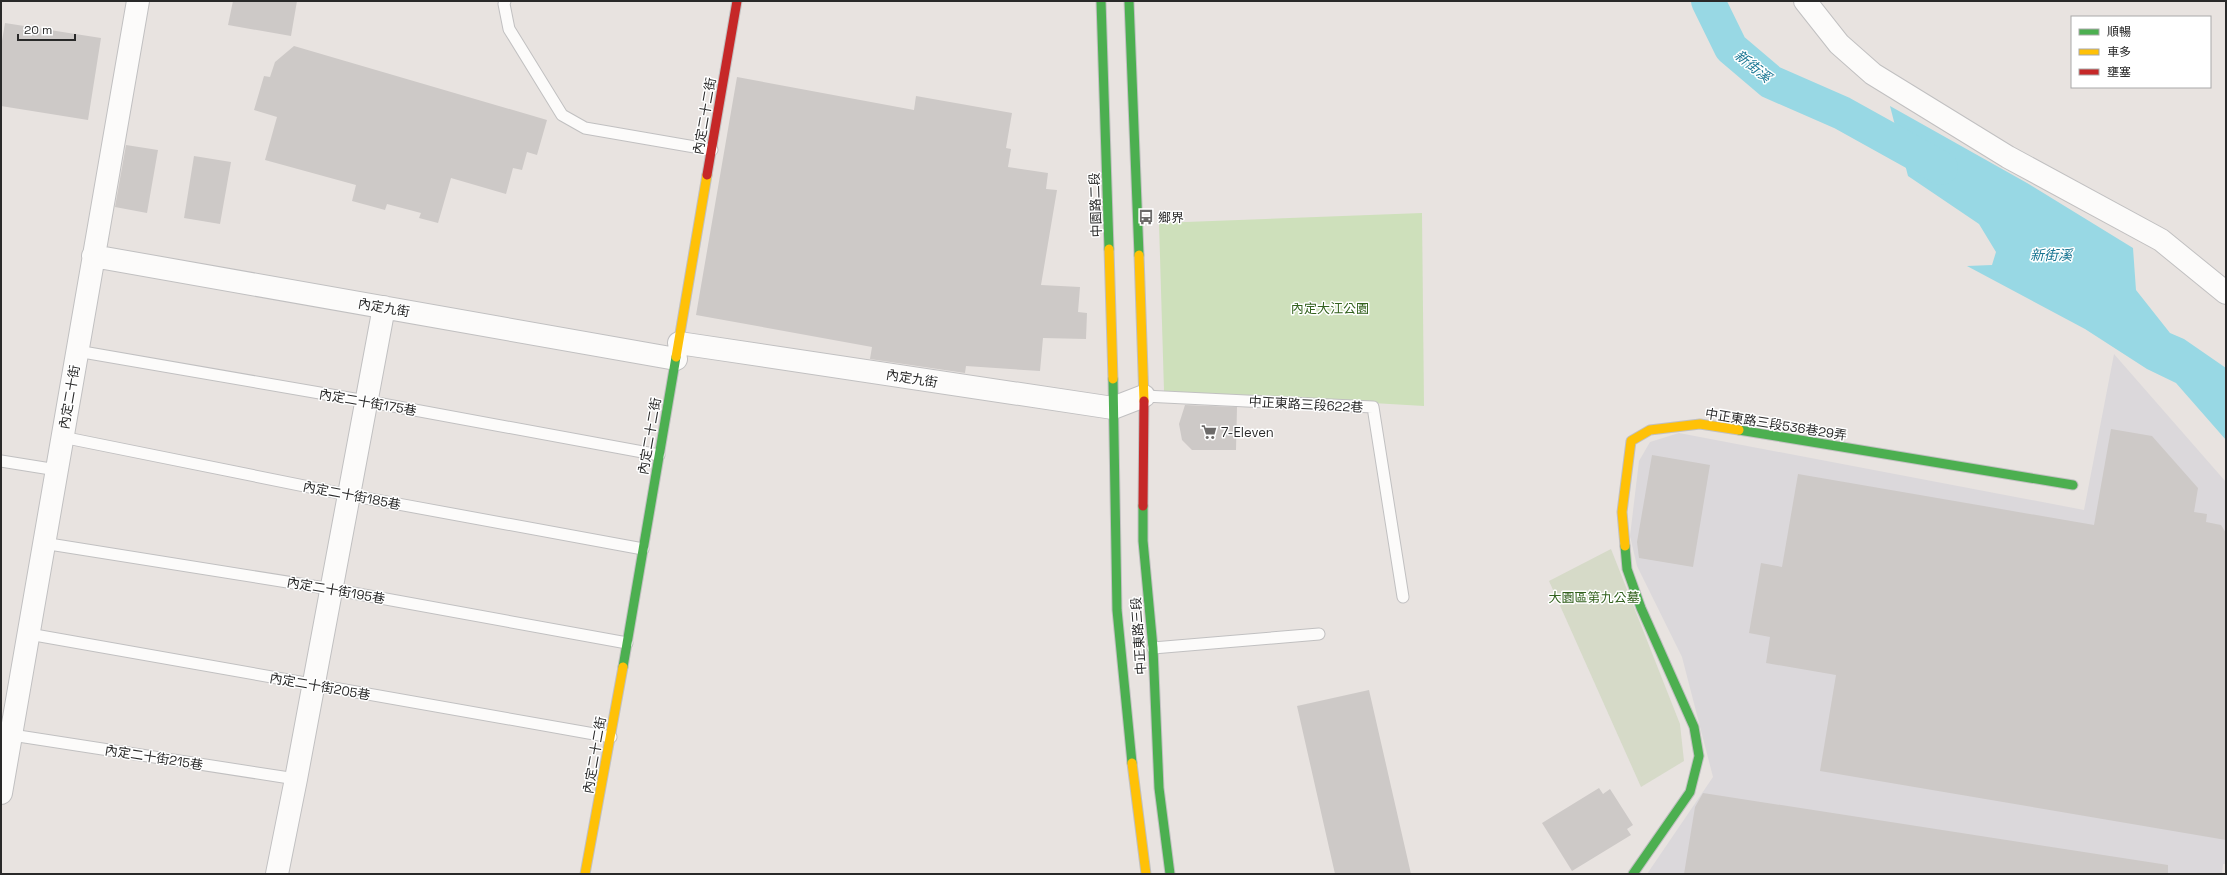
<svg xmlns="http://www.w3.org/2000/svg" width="2227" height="875" font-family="'Space Grotesk','Noto Sans TC',sans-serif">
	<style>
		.industrial { fill: #dbd8db }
		.green { fill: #cee0bb }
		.cemetery { fill: #d6dac8 }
		.water { fill: #98d8e4 }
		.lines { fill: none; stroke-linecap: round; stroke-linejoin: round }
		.river { stroke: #98d8e4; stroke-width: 34 }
		.building { fill: #cdc9c7 }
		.lane-casing { stroke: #c1c0c1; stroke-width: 13 }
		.street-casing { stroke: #c1c0c1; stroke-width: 24 }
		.fast-casing { stroke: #c1c0c1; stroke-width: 11 }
		.slow-casing { stroke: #c1c0c1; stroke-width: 11 }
		.jam-casing { stroke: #c1c0c1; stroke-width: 11 }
		.lane { stroke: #fcfbfa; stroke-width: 11 }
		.street { stroke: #fcfbfa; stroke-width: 22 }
		.fast { stroke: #4caf50; stroke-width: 9 }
		.slow { stroke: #ffc107; stroke-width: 9 }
		.jam { stroke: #c62828; stroke-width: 9 }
		.labels { text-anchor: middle; stroke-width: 3; stroke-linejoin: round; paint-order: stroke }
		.street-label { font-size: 13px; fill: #292929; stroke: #fff }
		.poi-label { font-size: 13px; fill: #292929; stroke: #fff; text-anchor: start }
		.park-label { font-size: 13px; fill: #33611e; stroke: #fff }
		.water-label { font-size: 14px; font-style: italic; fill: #167491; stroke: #fff }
	</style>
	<rect width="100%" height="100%" fill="#e8e3e0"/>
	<path class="industrial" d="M2114,354L2226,482V864H2223L2222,874H1647L1713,777L1682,657L1637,566L1630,536L1639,461L1650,442L1679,433L2084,510Z"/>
	<path class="green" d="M1422,213L1424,406L1164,391L1159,223Z"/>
	<path class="cemetery" d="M1611,549L1680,724L1684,761L1641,787L1549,581Z"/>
	<path class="water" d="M1890,106L2027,183L2133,248L2136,290L2170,333L2184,339L2226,368V440L2176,383L2147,369L2085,329L1967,266L1992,265L1996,252L1979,224L1908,176Z"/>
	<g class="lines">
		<path class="river" d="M1708,1L1731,48L1771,82L1842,113L1941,168"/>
	</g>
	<path class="building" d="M233,1H297L291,36L228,25Z
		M5,23L101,38L88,120L1,106V47Z
		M294,46L547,120L537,155L527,152L522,170L513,168L506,194L451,178L438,223L419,218L421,213L387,204L385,210L352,201L356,185L265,160L277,117L254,110L264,76L270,77L275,62Z
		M737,77L914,110L916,96L1012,113L1006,148L1011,149L1008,167L1048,173L1046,189L1057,190L1041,285L1080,287L1078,312L1087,313L1086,339L1043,338L1040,371L966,366L965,373L870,359L872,347L696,315Z
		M126,145L158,150L147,213L115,207Z
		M194,156L231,162L220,224L184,218Z
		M1185,405L1237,407L1236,450H1192L1182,440L1179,424Z
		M2111,429L2152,436L2198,488L2194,512L2207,514L2206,522L2221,525L2226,533V840L1820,771L1836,675L1766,663L1770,637L1749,633L1761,563L1782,567L1798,474L2094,525Z
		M1652,455L1710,465L1693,567L1639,558L1637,542Z
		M1369,690L1411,874H1335L1297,706Z
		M1599,788L1603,794L1610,789L1633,825L1627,829L1631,835L1572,871L1542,823Z
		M1703,793L2168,865V874H1684L1695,807Z"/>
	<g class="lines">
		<defs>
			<path id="lane" d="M505,1L504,4L509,29L562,115L585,128L712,150
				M77,351L366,401L659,455
				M1144,396L1373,407L1403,597
				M62,437L349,495L643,549
				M1,461L57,470
				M43,543L331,589L627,643
				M29,634L611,737
				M1153,648L1319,634
				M12,735L296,779"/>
			<path id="street" d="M1805,1L1839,44L1873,74L2008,157L2161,240L2226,293
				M93,256L676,359
				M679,343L1113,408L1144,396
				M1,793L138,1
				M277,874L296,779L384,307"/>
			<path id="fast" d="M1101,1L1109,249
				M1129,1L1139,255
				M1113,379L1117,610L1132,763
				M1739,430L2073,485
				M1143,506V541L1153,648L1159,788L1170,874
				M1625,546L1627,569L1641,608L1694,727L1699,756L1690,792L1633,874
				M623,667L676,357"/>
			<path id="slow" d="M1109,249L1113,379
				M1139,255L1144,401
				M676,357L707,175
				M1625,546L1622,512L1631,441L1650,430L1700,424L1739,430
				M1132,763L1146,874
				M585,874L623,667"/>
			<path id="jam" d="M707,175L737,1
				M1143,506L1144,401"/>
		</defs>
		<use href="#lane" class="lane-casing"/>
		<use href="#street" class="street-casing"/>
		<use href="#fast" class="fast-casing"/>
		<use href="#slow" class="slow-casing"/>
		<use href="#jam" class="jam-casing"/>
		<use href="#lane" class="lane"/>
		<use href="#street" class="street"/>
		<use href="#fast" class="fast"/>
		<use href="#slow" class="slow"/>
		<use href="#jam" class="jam"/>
	</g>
	<defs>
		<symbol id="bus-bare" viewBox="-9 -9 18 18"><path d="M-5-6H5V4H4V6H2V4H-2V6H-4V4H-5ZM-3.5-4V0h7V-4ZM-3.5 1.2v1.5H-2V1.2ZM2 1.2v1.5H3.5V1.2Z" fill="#6c6a69" stroke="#fff" stroke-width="2.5" paint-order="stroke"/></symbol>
		<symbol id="supermarket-bare" viewBox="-9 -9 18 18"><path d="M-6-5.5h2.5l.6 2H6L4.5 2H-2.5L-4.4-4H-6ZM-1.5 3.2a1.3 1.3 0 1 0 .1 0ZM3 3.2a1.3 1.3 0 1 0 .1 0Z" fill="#6c6a69" stroke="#fff" stroke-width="2.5" paint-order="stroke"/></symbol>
	</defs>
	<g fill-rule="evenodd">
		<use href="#bus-bare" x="1135" y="206" width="22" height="22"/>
		<use href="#supermarket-bare" x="1198" y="421" width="22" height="22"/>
	</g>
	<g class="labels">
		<g class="street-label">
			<text transform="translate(704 116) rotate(-80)" y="5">內定二十二街</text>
			<text transform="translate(1095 205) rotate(-92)" y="5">中園路二段</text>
			<text transform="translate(384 307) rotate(10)" y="5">內定九街</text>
			<text transform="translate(912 378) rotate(9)" y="5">內定九街</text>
			<text transform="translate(69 397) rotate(-80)" y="5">內定二十街</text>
			<text transform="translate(368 402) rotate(10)" y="5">內定二十街175巷</text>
			<text transform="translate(1306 404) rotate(3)" y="5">中正東路三段622巷</text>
			<text transform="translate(1776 424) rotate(9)" y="5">中正東路三段536巷29弄</text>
			<text transform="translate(649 436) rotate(-80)" y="5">內定二十二街</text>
			<text transform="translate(352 495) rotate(11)" y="5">內定二十街185巷</text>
			<text transform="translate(336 590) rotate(10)" y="5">內定二十街195巷</text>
			<text transform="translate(1138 636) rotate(-94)" y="5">中正東路三段</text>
			<text transform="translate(320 686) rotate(10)" y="5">內定二十街205巷</text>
			<text transform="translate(594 755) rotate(-80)" y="5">內定二十二街</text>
			<text transform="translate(154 757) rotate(9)" y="5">內定二十街215巷</text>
		</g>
		<g class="poi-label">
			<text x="1158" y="222">鄉界</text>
			<text x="1221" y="437">7-Eleven</text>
		</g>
		<g class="park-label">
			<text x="1330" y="313">內定大江公園</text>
			<text x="1594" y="602">大園區第九公墓</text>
		</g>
		<g class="water-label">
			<text transform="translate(1753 66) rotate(39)" y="5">新街溪</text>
			<text x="2051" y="260">新街溪</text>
		</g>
	</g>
	<rect width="2227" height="875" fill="none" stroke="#292929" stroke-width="4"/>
	<rect x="2071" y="16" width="140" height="72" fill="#ffffff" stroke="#a9a9a9"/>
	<rect x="2079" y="29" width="20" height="6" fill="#4caf50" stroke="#a9a9a9"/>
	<text x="2107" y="36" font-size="12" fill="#292929">順暢</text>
	<rect x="2079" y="49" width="20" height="6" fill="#ffc107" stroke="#a9a9a9"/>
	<text x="2107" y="56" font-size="12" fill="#292929">車多</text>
	<rect x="2079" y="69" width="20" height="6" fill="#c62828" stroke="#a9a9a9"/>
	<text x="2107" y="76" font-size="12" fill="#292929">壅塞</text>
	<path d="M18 34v6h57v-6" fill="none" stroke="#292929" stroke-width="2"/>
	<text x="24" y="34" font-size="12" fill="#292929" stroke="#ffffff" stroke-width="3" paint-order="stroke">20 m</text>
</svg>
